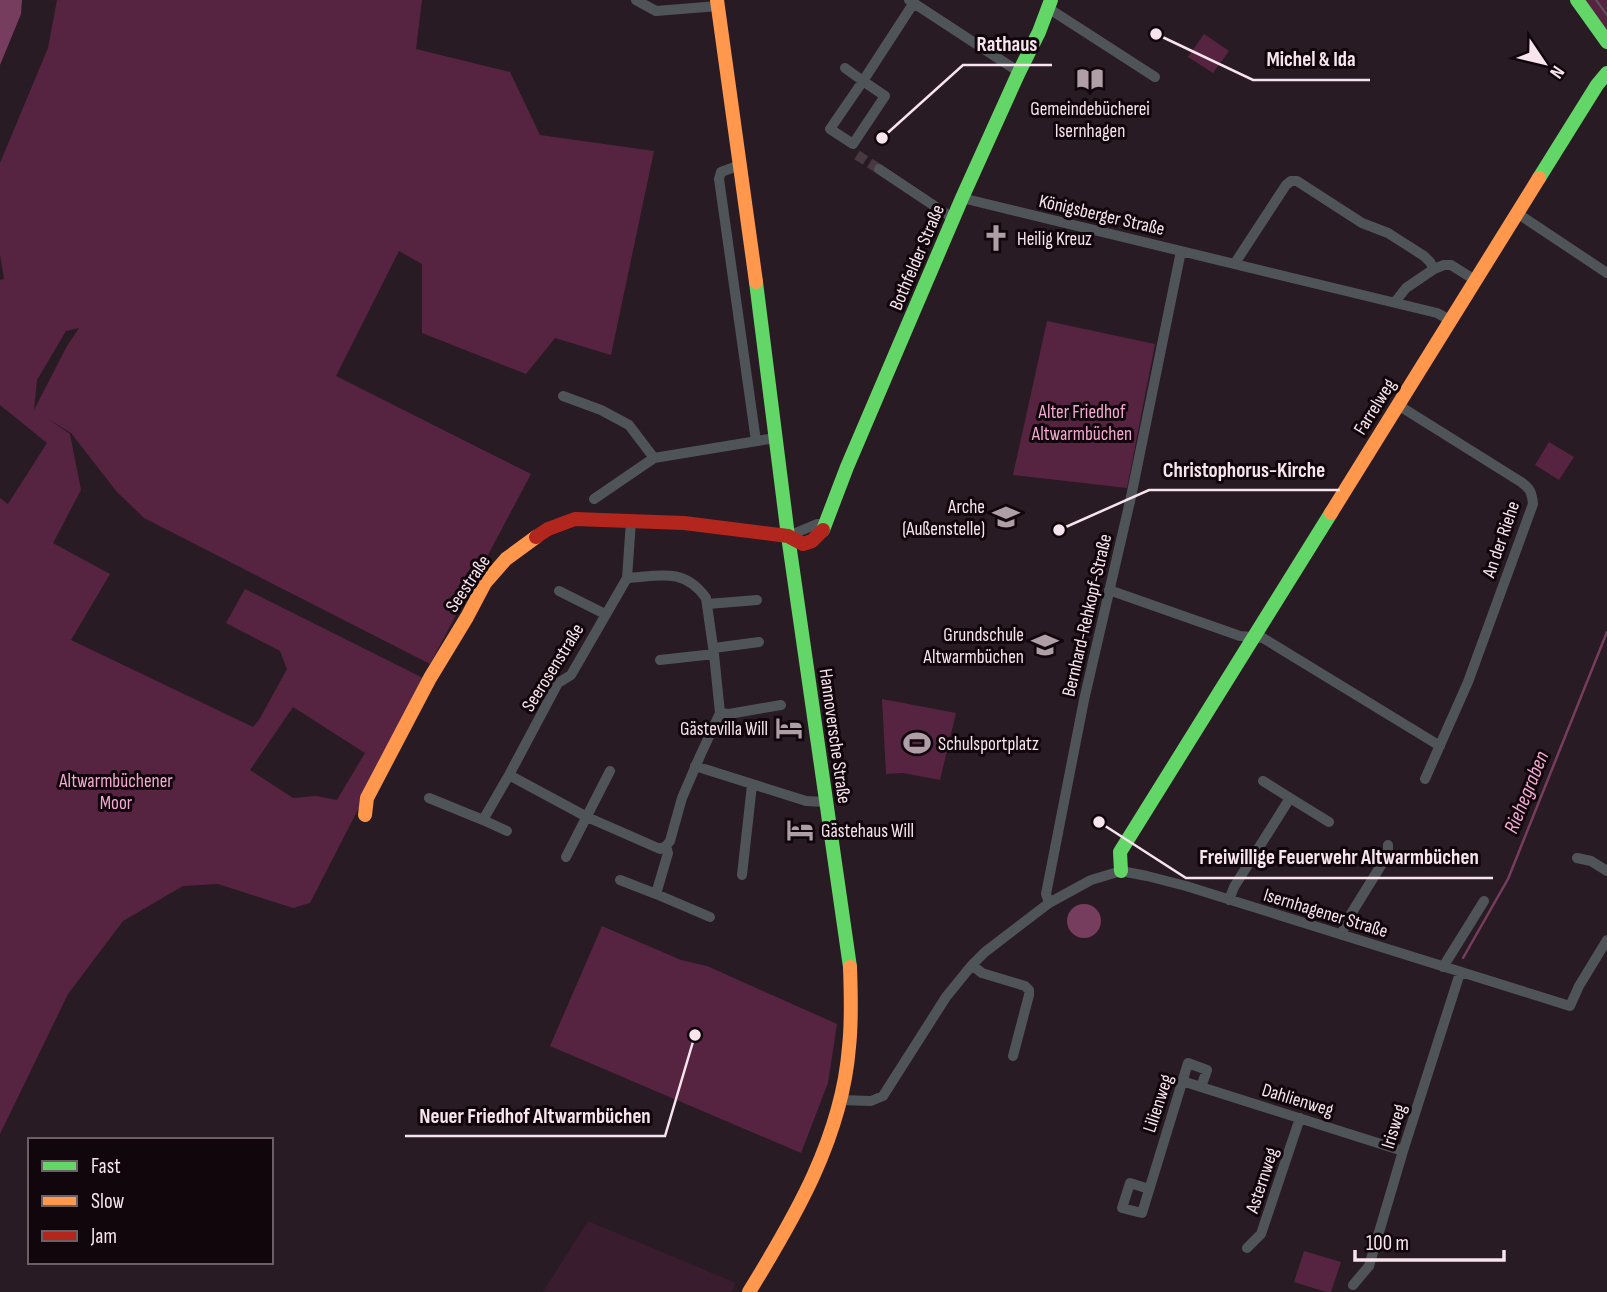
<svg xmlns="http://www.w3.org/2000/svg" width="1607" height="1292" font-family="'Sofia Sans Condensed',sans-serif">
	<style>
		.built { fill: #391c2d }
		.green { fill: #562441; fill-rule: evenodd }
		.water { fill: #773d5e }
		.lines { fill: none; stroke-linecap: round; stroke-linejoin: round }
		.stream { stroke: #773d5e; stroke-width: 2.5 }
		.street-tunnel { stroke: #483941; stroke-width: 10; stroke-dasharray: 10 5; stroke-linecap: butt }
		.street { stroke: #4f5458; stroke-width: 10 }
		.fast { stroke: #63d668; stroke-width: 14 }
		.slow { stroke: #ff974d; stroke-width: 14 }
		.jam { stroke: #b3261e; stroke-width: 14 }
		.tram { stroke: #59565c; stroke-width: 2 }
		.labels { text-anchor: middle; stroke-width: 6; stroke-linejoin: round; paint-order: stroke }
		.poi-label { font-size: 19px; fill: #f7e4ed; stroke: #10060b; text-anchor: start }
		.street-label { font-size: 19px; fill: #f7e4ed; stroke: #10060b }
		.park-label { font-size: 19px; fill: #f5a9d2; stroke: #10060b }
		.water-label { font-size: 21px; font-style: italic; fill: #f4a9d2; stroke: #10060b }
		.leader { fill: none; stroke: #f7e4ed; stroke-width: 2.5 }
		.callout-dot { fill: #f7e4ed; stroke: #10060b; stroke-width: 2.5 }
		.callout-label { font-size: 21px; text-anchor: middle; font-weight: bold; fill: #f7e4ed; stroke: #10060b; stroke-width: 6; stroke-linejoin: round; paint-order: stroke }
	</style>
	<rect width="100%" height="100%" fill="#291b23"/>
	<path class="built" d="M588,1221L736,1283L731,1292H543Z"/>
	<path class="green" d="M57,0H422L416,49L510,72L540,135L654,151L611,355L555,338L526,374L422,333V264L399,251L336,376L531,474L430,664L144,518L117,492L71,433L48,419L70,434L81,490L53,543L110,574L71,640L253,727L259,720L287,669L280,651L226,623L245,589L425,679L310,903L293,908L218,884L183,886L123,921L68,994L0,1134V498L8,504L47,443L0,405V280L4,279L0,255V163L48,48ZM79,328L67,346L34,410L37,380L66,331ZM293,707L365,753L337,800L316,796L293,798L250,770Z
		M1584,0H1607V32Z
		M1204,34L1229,51L1213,73L1188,57Z
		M1047,321L1155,344L1127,488L1013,475Z
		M1549,442L1574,457L1559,480L1535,465Z
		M882,699L956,713L940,780L903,773L886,774Z
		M602,926L681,960L707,966L837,1024L828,1083L801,1153L550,1046Z
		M1304,1251L1341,1262L1331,1292H1326L1294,1282Z"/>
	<path class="water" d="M0,0H22L21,14L0,65Z
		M1067 921a17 17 0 1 1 34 0a17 17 0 1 1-34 0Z"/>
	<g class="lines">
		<path class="stream" d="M1463,958L1508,879L1607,632"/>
		<path class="street-tunnel" d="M857,155L879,169"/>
		<path class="street" d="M636,0L656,11L718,6
			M909,0L1019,72
			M1048,8L1155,77
			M845,68L863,81L913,4
			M863,81L885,96L853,144L830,129Z
			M740,165L721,172L719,179L756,441
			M879,169L954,219
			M962,198L1437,313L1450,320
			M1517,213L1607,273
			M1235,263L1286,185L1291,181H1297L1362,223L1388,233L1424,256L1430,262L1434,269
			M1395,302L1406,288L1434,269L1444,265H1451L1475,280
			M563,396L601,410L629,425L654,458
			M1398,405L1521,482C1530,488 1532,493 1533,504L1468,682L1425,779
			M594,499L654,458L775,438
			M788,536L817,524H825
			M627,578C659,576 684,567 706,598L714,654L720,713L700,756L682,798L670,841L666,846L660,849L587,817L509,775L558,683L571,675L627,578L631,521
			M1109,590L1240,636L1263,638L1440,746
			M559,591L605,614
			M708,604L757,600
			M714,648L759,642
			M660,660L714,654
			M720,713L729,714L781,705
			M695,766L806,801L825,802
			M1263,781L1290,798
			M429,798L483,820
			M507,831L483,820L509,775
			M566,857L610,771
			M1577,858L1591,861L1607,871
			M742,875L752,785
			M620,880L656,894L668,853L666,846
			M656,894L710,917
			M1229,900L1234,887L1290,798L1329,822
			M1049,903L1046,894L1084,700L1131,497L1181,251
			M1342,935L1346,922L1388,854V845
			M972,965L982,973L1025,986L1029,990V995L1013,1056
			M1443,967L1484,901
			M1182,1081L1403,1151
			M840,1100L871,1101L883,1096L946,997L972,965L985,952L1049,903L1091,880L1121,871L1147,876L1186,886L1570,1006L1579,986L1607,940
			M1149,1189L1130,1183L1122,1208L1142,1213L1188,1063L1207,1070L1201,1087
			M1247,1248L1261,1234L1300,1118
			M1353,1285L1369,1266L1403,1151L1460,973"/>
		<path class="fast" d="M1577,0L1607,42
			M1539,178L1597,85L1607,73
			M756,282L788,536L850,967
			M823,530L847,467L962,198L1019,72L1039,32L1051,0
			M1121,871L1120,852L1331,513"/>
		<path class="slow" d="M717,0L756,282
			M1331,513L1539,178
			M365,815L367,798L430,678L467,617L485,583L506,559L536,537
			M749,1292C795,1217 842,1137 849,1047C852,1020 851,994 850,967"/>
		<path class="jam" d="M536,537L548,529L575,519L684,523L788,536L803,544L812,541L823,530"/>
		<path class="tram" d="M1596,0L1607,15"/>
	</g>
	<defs>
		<symbol id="library-bare" viewBox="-9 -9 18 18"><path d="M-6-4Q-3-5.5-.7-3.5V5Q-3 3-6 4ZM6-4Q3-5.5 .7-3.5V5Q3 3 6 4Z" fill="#af9ea6" stroke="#10060b" stroke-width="2.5" paint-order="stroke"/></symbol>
		<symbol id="church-bare" viewBox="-9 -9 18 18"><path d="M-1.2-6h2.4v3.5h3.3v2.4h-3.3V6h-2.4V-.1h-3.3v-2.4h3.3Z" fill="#af9ea6" stroke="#10060b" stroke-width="2.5" paint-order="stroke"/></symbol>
		<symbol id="school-bare" viewBox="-9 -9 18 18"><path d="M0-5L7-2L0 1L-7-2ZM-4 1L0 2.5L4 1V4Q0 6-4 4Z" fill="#af9ea6" stroke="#10060b" stroke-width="2.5" paint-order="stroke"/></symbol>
		<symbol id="hotel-bare" viewBox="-9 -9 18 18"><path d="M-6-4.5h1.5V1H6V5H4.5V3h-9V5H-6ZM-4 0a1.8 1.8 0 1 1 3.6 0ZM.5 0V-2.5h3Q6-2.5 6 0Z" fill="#af9ea6" stroke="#10060b" stroke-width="2.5" paint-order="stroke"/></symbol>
		<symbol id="stadium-bare" viewBox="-9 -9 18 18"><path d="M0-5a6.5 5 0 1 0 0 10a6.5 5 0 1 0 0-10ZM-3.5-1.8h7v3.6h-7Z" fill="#af9ea6" stroke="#10060b" stroke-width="2.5" paint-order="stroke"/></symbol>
	</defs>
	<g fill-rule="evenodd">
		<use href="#library-bare" x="1071" y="60" width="38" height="38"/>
		<use href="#church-bare" x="977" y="219" width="38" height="38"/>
		<use href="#school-bare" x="987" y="498" width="38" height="38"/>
		<use href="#school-bare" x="1026" y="626" width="38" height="38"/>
		<use href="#hotel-bare" x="770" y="709" width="38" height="38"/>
		<use href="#stadium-bare" x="898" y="724" width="38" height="38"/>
		<use href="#hotel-bare" x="781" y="811" width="38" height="38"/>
	</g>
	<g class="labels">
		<g class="poi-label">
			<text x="1090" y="115" text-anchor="middle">Gemeindebücherei<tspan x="1090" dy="22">Isernhagen</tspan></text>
			<text x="1017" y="245">Heilig Kreuz</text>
			<text x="985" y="513" text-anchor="end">Arche<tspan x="985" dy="22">(Außenstelle)</tspan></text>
			<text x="1024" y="641" text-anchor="end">Grundschule<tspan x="1024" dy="22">Altwarmbüchen</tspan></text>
			<text x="768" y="735" text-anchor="end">Gästevilla Will</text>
			<text x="938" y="750">Schulsportplatz</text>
			<text x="821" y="837">Gästehaus Will</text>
		</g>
		<g class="street-label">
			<text transform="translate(1102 214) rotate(13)" y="7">Königsberger Straße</text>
			<text transform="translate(916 257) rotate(-67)" y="7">Bothfelder Straße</text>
			<text transform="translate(1374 406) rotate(-58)" y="7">Farrelweg</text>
			<text transform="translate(1500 539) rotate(-71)" y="7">An der Riehe</text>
			<text transform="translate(467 583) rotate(-56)" y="7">Seestraße</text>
			<text transform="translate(1086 615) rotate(-77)" y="7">Bernhard-Rehkopf-Straße</text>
			<text transform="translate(552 667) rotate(-58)" y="7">Seerosenstraße</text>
			<text transform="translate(836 736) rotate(82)" y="7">Hannoversche Straße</text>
			<text transform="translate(1326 912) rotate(17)" y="7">Isernhagener Straße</text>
			<text transform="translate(1298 1099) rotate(17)" y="7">Dahlienweg</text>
			<text transform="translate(1157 1103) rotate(-72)" y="7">Lilienweg</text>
			<text transform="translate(1393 1126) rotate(-73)" y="7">Irisweg</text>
			<text transform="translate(1261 1180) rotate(-72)" y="7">Asternweg</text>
		</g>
		<g class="park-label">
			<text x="1082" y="418">Alter Friedhof<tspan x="1082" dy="22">Altwarmbüchen</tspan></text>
			<text x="116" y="787">Altwarmbüchener<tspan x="116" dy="22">Moor</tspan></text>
		</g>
		<g class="water-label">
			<text transform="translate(1526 792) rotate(-68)" y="7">Riehegraben</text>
		</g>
	</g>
	<path class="leader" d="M882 138L963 65H1052M1156 34L1253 80H1370M1059 530L1149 490H1340M1099 822L1186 878H1493M695 1035L665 1136H405"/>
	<g class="callout-dot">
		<circle cx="882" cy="138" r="7"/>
		<circle cx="1156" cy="34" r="7"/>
		<circle cx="1059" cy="530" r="7"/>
		<circle cx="1099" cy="822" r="7"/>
		<circle cx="695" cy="1035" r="7"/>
	</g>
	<g class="callout-label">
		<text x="1007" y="51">Rathaus</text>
		<text x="1311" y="66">Michel &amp; Ida</text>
		<text x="1244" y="477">Christophorus-Kirche</text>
		<text x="1339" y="864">Freiwillige Feuerwehr Altwarmbüchen</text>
		<text x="535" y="1123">Neuer Friedhof Altwarmbüchen</text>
	</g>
	<rect x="28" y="1138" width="245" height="126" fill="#10060b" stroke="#6c5f65" stroke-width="2"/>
	<rect x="42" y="1161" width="35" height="10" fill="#63d668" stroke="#6c5f65" stroke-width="2"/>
	<text x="91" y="1173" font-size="21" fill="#f7e4ed">Fast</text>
	<rect x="42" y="1196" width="35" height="10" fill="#ff974d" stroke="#6c5f65" stroke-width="2"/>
	<text x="91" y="1208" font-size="21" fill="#f7e4ed">Slow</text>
	<rect x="42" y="1231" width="35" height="10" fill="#b3261e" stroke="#6c5f65" stroke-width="2"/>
	<text x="91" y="1243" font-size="21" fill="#f7e4ed">Jam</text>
	<g transform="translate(1544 63) rotate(125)" stroke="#10060b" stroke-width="5" paint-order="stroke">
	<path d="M0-5L12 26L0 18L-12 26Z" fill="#f7e4ed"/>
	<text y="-10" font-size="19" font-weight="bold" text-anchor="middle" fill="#f7e4ed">N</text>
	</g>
	<path d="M1355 1250v10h149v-10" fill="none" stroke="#f7e4ed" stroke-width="3.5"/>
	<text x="1366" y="1250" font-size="21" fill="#f7e4ed" stroke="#10060b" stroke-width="5" paint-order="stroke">100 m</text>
</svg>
